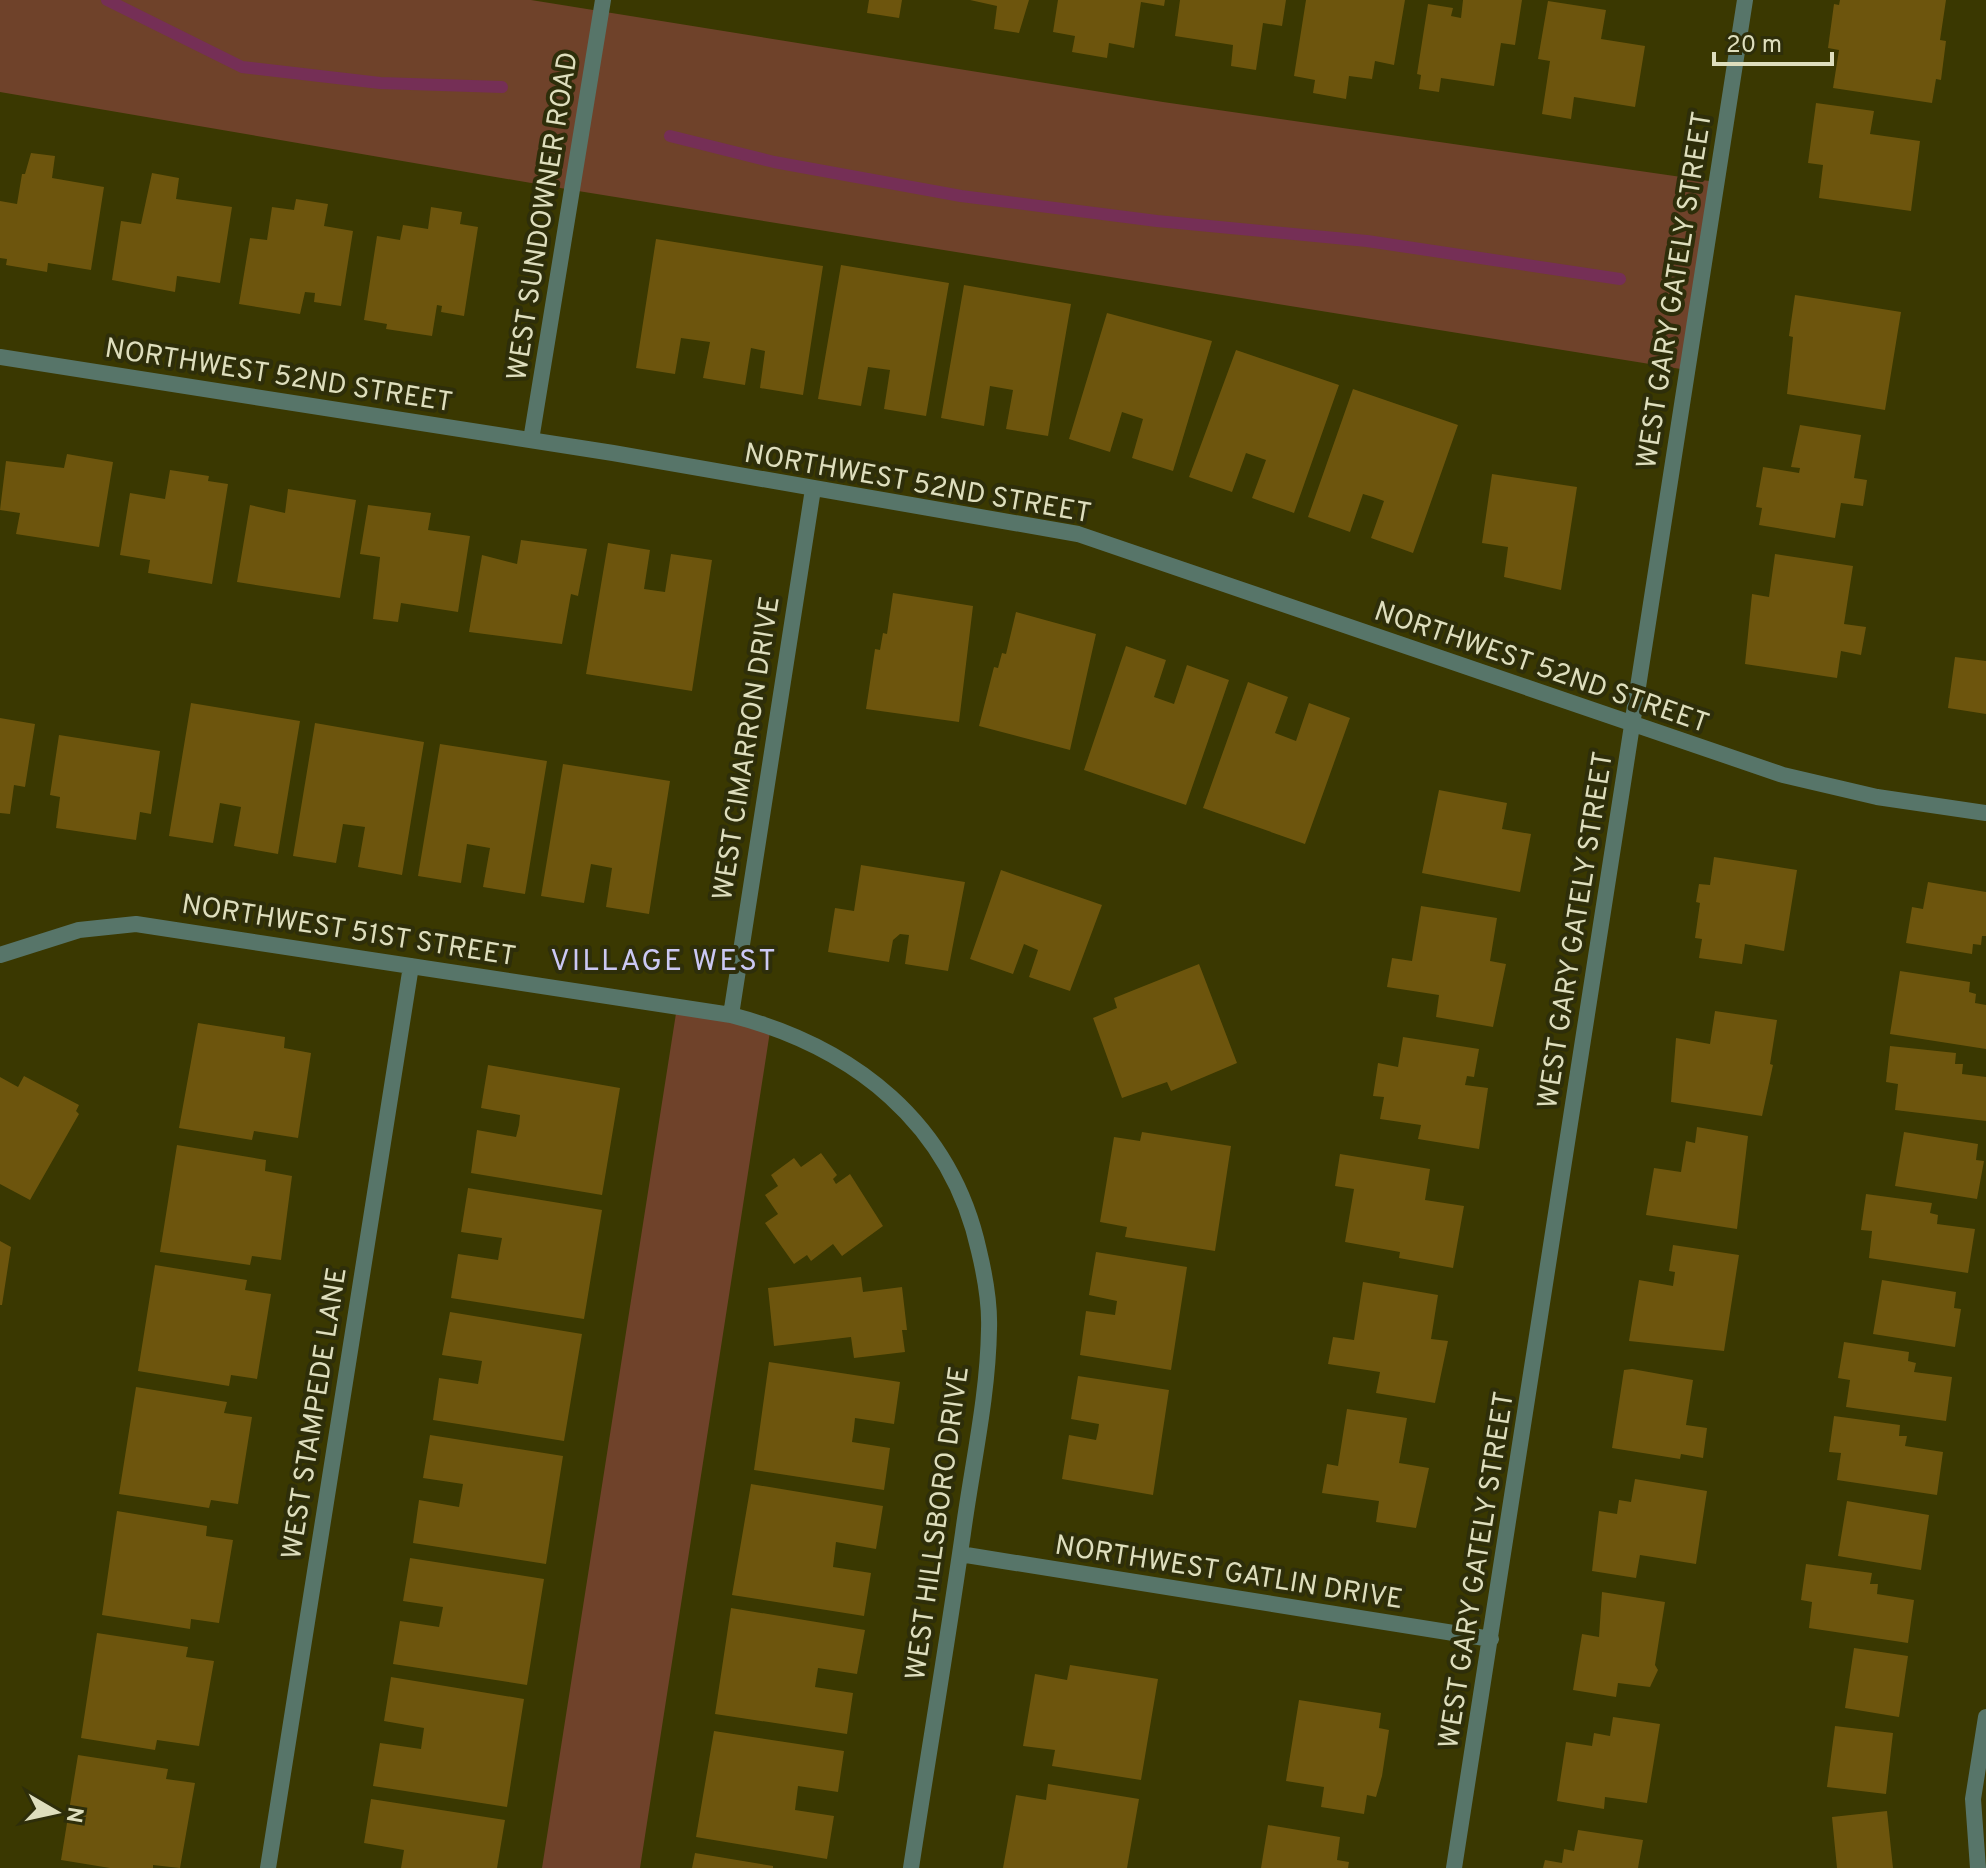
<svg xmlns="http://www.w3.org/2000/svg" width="1986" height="1868" font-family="Overpass,sans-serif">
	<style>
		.green { fill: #6f422a }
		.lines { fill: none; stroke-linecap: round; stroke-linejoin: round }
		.stream { stroke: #752f56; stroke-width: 12 }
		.building { fill: #6d550d }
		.street { stroke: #577569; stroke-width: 16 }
		.labels { text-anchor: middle; stroke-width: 8; stroke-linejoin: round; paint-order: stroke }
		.street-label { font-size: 28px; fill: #dedebd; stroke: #2e2e0a }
		.neighbourhood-label { font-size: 30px; letter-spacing: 2px; fill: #cbc8f4; stroke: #2e2e0a }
	</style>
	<rect width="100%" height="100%" fill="#3a3801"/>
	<path class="green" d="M0,0H531L1163,102L1716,182L1687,370L572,190L0,92Z
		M677,1007L771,1025L640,1868H542Z"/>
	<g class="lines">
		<path class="stream" d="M107,0L242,67L380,83L502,87
			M670,136L774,162L961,196L1157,221L1367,241L1620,279"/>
	</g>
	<path class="building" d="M869,0H902L899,18L867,13Z
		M970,0H1029L1019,33L994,29L997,6Z
		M1058,0H1165L1164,6L1141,2L1134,48L1109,43L1107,58L1072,52L1075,36L1053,32Z
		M1180,0H1286L1282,26L1263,23L1256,70L1231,66L1233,45L1175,36Z
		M1306,0H1405L1394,65L1375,61L1372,79L1349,76L1346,99L1313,93L1315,80L1294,76Z
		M1463,0H1522L1515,45L1501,43L1494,86L1441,78L1439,92L1419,89L1421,75L1417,74L1428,4L1453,8L1451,16L1461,18Z
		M1840,0H1946L1940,40L1946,41L1941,80L1936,79L1932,103L1833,88L1839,50L1828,48L1834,4L1839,5Z
		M1548,1L1606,10L1601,39L1645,46L1635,107L1574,97L1571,119L1542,114L1550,61L1538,59Z
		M1816,103L1874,111L1870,134L1920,141L1911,211L1819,198L1823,165L1808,163Z
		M31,153L55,156L52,178L104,187L91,270L48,263L47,272L6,265L7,259L0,258V201L17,204L22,174H25Z
		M152,173L179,178L176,199L232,207L220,283L177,276L175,292L112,280L121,221L141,224Z
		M296,199L328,204L324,226L353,231L341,306L314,302L315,293L305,292L300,314L239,304L250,238L267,240L272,207L294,210Z
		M431,207L462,212L460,224L478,227L464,316L441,312L442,306L437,305L432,336L386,329L387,324L364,320L377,236L400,240L403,225L428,229Z
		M656,239L823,266L803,395L760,388L765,351L751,348L745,385L703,378L710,342L681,338L675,374L636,368Z
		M841,265L949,283L926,416L884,409L890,370L868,367L861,406L818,399Z
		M964,285L1071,304L1048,436L1006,429L1013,390L990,386L984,426L941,418Z
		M1795,295L1901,312L1885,410L1787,394L1793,337L1789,336Z
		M1107,313L1212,341L1173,471L1132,458L1143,419L1122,412L1110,452L1069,439Z
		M1236,350L1339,385L1294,513L1252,498L1266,460L1246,453L1232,492L1189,477Z
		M1353,389L1458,425L1413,553L1371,538L1384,501L1373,497L1363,494L1350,532L1308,517Z
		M1800,425L1861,435L1854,478L1867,480L1863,506L1841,503L1835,538L1759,525L1762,508L1756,507L1763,467L1799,473L1800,468L1791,467Z
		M67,454L113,462L99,547L16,534L20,513L0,510L6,461L64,468Z
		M170,470L209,476L208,481L228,484L212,584L148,573L150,560L120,555L130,493L165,499Z
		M1492,474L1577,487L1561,590L1504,577L1508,547L1482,543Z
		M288,489L356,500L340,598L237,582L250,505L285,513Z
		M368,505L431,513L428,530L470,536L458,612L401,603L398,622L373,619L380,557L360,554Z
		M521,540L587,549L578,596L571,594L562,644L469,632L482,555L517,564Z
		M608,543L650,550L644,589L665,592L671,554L712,560L692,691L586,674Z
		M1775,554L1853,566L1844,624L1866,627L1861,655L1841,651L1837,678L1745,664L1752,594L1769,597Z
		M893,593L973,606L959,722L866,709L875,649L880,650L883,633L887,634Z
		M1016,612L1096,634L1070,750L979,726L994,667L998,668L1002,653L1006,654Z
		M1126,646L1166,660L1154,697L1174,704L1187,665L1229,680L1186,805L1084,770Z
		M1955,657L1986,661V714L1948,708Z
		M1248,682L1288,697L1275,733L1296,741L1309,703L1350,718L1305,844L1203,808Z
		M191,703L300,721L278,854L234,846L241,807L220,803L213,843L169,836Z
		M0,718L35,724L25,787L14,785L10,814L0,813Z
		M315,723L424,742L402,875L358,867L365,827L343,824L336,863L293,856Z
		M59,735L160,751L151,814L140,812L136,840L56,828L60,797L50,795Z
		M440,744L547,761L525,894L483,887L490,848L467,844L461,883L418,876Z
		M563,764L670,781L649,914L606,907L612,868L591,864L584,903L541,896Z
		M1439,790L1507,803L1502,829L1531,834L1520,892L1422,873Z
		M1714,857L1797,870L1784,951L1745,944L1742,964L1699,958L1702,939L1695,938L1700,903L1696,902L1699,884L1710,885Z
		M861,865L965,882L948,971L905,964L909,935L900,934L893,940L889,962L828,952L835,908L854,911Z
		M1001,870L1102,905L1070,991L1029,977L1038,950L1024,944L1013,974L970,959Z
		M1928,882L1986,892V936H1982L1981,945L1973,944L1972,954L1906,943L1912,907L1923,909Z
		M1421,906L1497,918L1490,961L1506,964L1493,1027L1436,1017L1439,995L1387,987L1392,958L1412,961Z
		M1199,964L1237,1063L1171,1091L1167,1082L1122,1098L1093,1018L1117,1008L1114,998Z
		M1900,971L1970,982L1969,992L1976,994L1975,1003L1986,1005V1049L1890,1034Z
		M1715,1011L1777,1020L1770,1064L1773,1065L1762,1116L1671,1102L1676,1038L1710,1044Z
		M198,1023L285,1037L284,1048L311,1053L298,1138L254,1131L252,1140L179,1128Z
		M1403,1037L1479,1049L1474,1077L1467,1076L1465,1085L1488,1088L1479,1149L1418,1139L1421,1125L1380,1119L1384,1097L1373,1096L1378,1063L1398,1067Z
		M1890,1046L1956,1053L1955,1064H1963L1962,1074L1986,1077V1121L1895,1110L1898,1084L1886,1082Z
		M488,1065L620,1088L602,1195L471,1173L477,1130L516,1137L519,1125L520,1115L481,1108Z
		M24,1076L79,1105L76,1111L79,1114L30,1200L0,1184V1077L18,1087Z
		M1697,1127L1748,1136L1737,1229L1646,1215L1654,1168L1681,1172L1686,1141L1695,1143Z
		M1142,1132L1231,1146L1215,1251L1125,1237L1127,1227L1100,1222L1114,1137L1140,1141Z
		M1904,1132L1978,1144L1976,1160L1984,1161L1977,1199L1895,1186Z
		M177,1145L266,1160L265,1171L292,1176L281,1260L252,1256L250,1265L160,1252Z
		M821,1153L837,1175L833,1179L836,1184L850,1174L883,1226L842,1256L833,1244L811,1261L807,1255L794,1264L765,1223L778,1214L765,1195L778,1186L771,1175L794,1158L801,1167Z
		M1340,1154L1430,1169L1425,1200L1464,1206L1453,1268L1399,1258L1400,1252L1345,1242L1354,1189L1335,1186Z
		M468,1188L602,1210L584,1319L451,1298L458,1254L498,1260L500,1248L502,1238L461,1232Z
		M1866,1194L1932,1203L1930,1213L1938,1215L1937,1224L1975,1229L1968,1273L1869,1258L1872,1231L1861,1230Z
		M0,1241L11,1247L2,1305H0Z
		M1673,1245L1739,1255L1724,1351L1629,1341L1639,1280L1673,1286L1675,1272L1669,1271Z
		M1096,1252L1187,1267L1171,1370L1080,1355L1086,1311L1115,1315L1117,1301L1089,1295Z
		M155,1265L247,1280L245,1290L271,1294L257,1379L231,1375L229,1386L138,1371Z
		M861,1277L863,1292L902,1287L907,1330H902L905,1352L854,1358L851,1337L774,1346L768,1288Z
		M1882,1280L1956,1292L1954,1308L1961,1309L1955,1347L1873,1334Z
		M1363,1282L1438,1295L1431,1339L1448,1341L1435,1403L1376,1393L1380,1372L1328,1364L1333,1337L1354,1340Z
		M450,1312L582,1334L564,1441L433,1420L439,1378L478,1384L482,1361L442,1355Z
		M1844,1342L1909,1352L1908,1361L1916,1363L1914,1372L1952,1377L1946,1421L1846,1407L1850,1380L1838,1378Z
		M769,1362L900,1382L894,1424L855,1418L854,1428L852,1442L890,1448L884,1490L754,1470Z
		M1632,1369L1693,1380L1686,1425L1707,1428L1703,1458L1681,1454L1680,1459L1612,1448L1624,1370Z
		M1078,1376L1169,1390L1153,1495L1062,1479L1069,1435L1096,1440L1098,1431L1099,1424L1071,1419Z
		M136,1387L227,1402L224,1413L252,1417L238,1504L211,1500L209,1508L119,1494Z
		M1347,1409L1407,1418L1399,1463L1429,1468L1416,1528L1376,1522L1379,1501L1322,1493L1327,1464L1338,1466Z
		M1834,1416L1900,1425L1899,1436H1907L1905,1446L1943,1452L1937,1495L1837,1480L1841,1453L1829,1452Z
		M430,1435L563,1456L546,1564L413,1543L419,1500L459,1507L463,1484L423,1478Z
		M1635,1479L1707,1491L1696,1564L1640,1555L1636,1578L1592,1571L1599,1511L1617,1514L1619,1500L1631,1502Z
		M751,1484L883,1506L876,1549L836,1542L833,1567L871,1573L864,1616L732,1595Z
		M1847,1501L1929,1515L1921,1570L1838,1556Z
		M117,1511L207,1526L206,1536L233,1540L219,1623L191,1619L190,1629L102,1615Z
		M410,1558L544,1579L527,1685L393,1664L400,1621L439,1627L443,1607L403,1601Z
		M1806,1564L1872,1573L1870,1584H1878L1877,1594L1914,1600L1908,1643L1809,1628L1812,1602L1801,1600Z
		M1602,1592L1665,1602L1655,1665L1658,1670L1650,1687L1618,1683L1616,1697L1573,1690L1582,1634L1599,1637Z
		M731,1608L865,1630L857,1674L818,1668L815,1687L853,1693L847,1734L715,1714Z
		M97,1633L188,1647L186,1657L214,1661L199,1746L157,1740L155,1750L81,1738Z
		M1854,1648L1908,1656L1899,1717L1845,1708Z
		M1070,1665L1158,1679L1141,1780L1052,1766L1055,1750L1023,1746L1035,1674L1067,1680Z
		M391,1677L524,1699L507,1807L373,1786L380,1743L421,1749L424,1728L384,1721Z
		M1299,1700L1381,1713L1379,1728L1389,1730L1382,1776L1376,1797L1367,1795L1364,1814L1321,1807L1324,1787L1286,1781Z
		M1613,1717L1660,1724L1647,1803L1605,1797L1604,1809L1557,1801L1566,1742L1592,1746L1594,1733L1610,1736Z
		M1835,1726L1893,1733L1886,1794L1827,1787Z
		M714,1731L844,1751L838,1792L798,1786L795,1810L834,1816L827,1859L696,1837Z
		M78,1755L168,1769L166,1779L195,1783L180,1868L153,1865V1868H110L61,1860Z
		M1048,1784L1139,1799L1127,1868H1003L1016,1795L1046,1800Z
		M371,1799L505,1820L497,1868H401L404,1850L364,1843Z
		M1887,1811L1893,1868H1837L1832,1817Z
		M1268,1825L1340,1837L1337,1860L1349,1862L1348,1868H1261Z
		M1578,1830L1643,1840L1638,1868H1543L1545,1860L1562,1863L1564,1849L1574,1851Z
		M695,1853L773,1866V1868H692Z"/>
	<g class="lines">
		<path class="street" d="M0,357L613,453L1078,534L1783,775L1877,797L1986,813
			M531,440L603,0
			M0,955L79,930L136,924L731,1015C854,1047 951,1123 979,1251C985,1276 990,1303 989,1329C988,1397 972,1466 963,1533C947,1645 928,1756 911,1868
			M731,1015L813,489
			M960,1554L1491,1639
			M268,1868L411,966
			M1454,1868L1745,0
			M1978,1868L1973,1799L1986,1717"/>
	</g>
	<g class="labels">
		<g class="street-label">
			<text transform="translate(541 216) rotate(-81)" y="10">WEST SUNDOWNER ROAD</text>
			<text transform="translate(1673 290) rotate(-81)" y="10">WEST GARY GATELY STREET</text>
			<text transform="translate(279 374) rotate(9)" y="10">NORTHWEST 52ND STREET</text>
			<text transform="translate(918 482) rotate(10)" y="10">NORTHWEST 52ND STREET</text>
			<text transform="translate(1542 666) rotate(19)" y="10">NORTHWEST 52ND STREET</text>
			<text transform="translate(745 748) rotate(-81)" y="10">WEST CIMARRON DRIVE</text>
			<text transform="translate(349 929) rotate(9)" y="10">NORTHWEST 51ST STREET</text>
			<text transform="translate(1574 930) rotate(-81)" y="10">WEST GARY GATELY STREET</text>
			<text transform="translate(313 1413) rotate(-81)" y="10">WEST STAMPEDE LANE</text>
			<text transform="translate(936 1523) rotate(-82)" y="10">WEST HILLSBORO DRIVE</text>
			<text transform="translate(1475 1570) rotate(-81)" y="10">WEST GARY GATELY STREET</text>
			<text transform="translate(1229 1571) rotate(9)" y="10">NORTHWEST GATLIN DRIVE</text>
		</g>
		<g class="neighbourhood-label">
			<text x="664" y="970">VILLAGE WEST</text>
		</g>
	</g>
	<g transform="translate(56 1812) rotate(99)" stroke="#2e2e0a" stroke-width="6" paint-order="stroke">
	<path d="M0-6L14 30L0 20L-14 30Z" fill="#dedebd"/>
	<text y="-12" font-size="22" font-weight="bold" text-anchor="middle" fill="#dedebd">N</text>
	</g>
	<path d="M1714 52v12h118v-12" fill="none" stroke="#dedebd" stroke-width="4"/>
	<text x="1726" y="52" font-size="24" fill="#dedebd" stroke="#2e2e0a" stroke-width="6" paint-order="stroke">20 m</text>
</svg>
